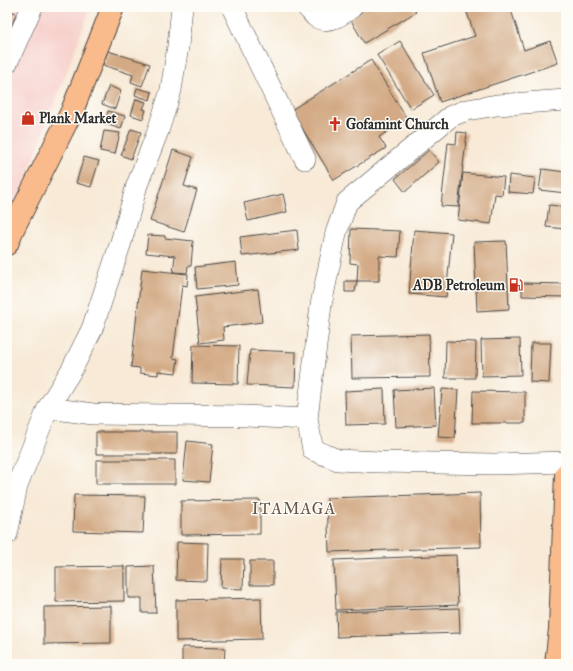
<svg xmlns="http://www.w3.org/2000/svg" width="573" height="671" font-family="'IM FELL Great Primer',serif">
	<style>
		.built { fill: #f7d0cc }
		.building { fill: #d3aa85 }
		.lines { fill: none; stroke-linecap: round; stroke-linejoin: round }
		.minor-casing { stroke: #4a4845; stroke-width: 22 }
		.major-casing { stroke: #4a4845; stroke-width: 24 }
		.minor { stroke: #fff; stroke-width: 21 }
		.major { stroke: #fabb8c; stroke-width: 22 }
		.labels { text-anchor: middle; stroke-width: 3; stroke-linejoin: round; paint-order: stroke }
		.poi-label { font-size: 14px; font-weight: bold; fill: #2b2b2b; stroke: #fdfcf7; text-anchor: start }
		.quarter-label { font-size: 16px; letter-spacing: 1px; fill: #66574a; stroke: #fdfcf7 }
	</style>
	<rect width="100%" height="100%" fill="#fdfcf7"/>
	<filter id="ink" filterUnits="userSpaceOnUse"><feTurbulence type="fractalNoise" baseFrequency=".025" numOctaves="2"/><feDisplacementMap in="SourceGraphic" scale="8" xChannelSelector="R" yChannelSelector="G"/><feConvolveMatrix kernelMatrix="1 2 1 2 8 2 1 2 1" color-interpolation-filters="sRGB"/></filter>
	<filter id="wash" filterUnits="userSpaceOnUse"><feTurbulence type="fractalNoise" baseFrequency=".012" numOctaves="4" result="noise"/><feDisplacementMap in="SourceGraphic" scale="16" xChannelSelector="R" yChannelSelector="G"/><feGaussianBlur stdDeviation="0.9" result="paint"/><feColorMatrix in="noise" values="0 0 0 0 0 0 0 0 0 0 0 0 0 0 0 0 0 1.4 0 .05"/><feComposite in="paint" operator="in"/></filter>
	<g filter="url(#wash)">
		<rect width="100%" height="100%" fill="#f8ead7"/>
		<path class="built" d="M7,7H91L7,229Z"/>
		<g id="blocks">
			<path class="building" d="M362,7H413L416,12L364,43L348,15Z
				M465,7H510L524,50L550,41L558,63L440,102L424,53L475,36Z
				M564,7H566V19H563Z
				M7,10L16,13L9,34L7,33Z
				M400,41L434,95L411,109L377,55Z
				M108,51L150,64L142,86L131,82L133,75L103,65Z
				M371,60L407,119L379,137L386,148L334,180L291,110Z
				M109,86L121,91L115,109L102,104Z
				M137,88L152,92L150,100L135,95Z
				M136,99L146,102L143,109L146,110L143,119L131,115Z
				M108,111L125,116L121,129L105,124Z
				M131,129L141,132L131,159L121,155Z
				M104,131L120,133L115,154L100,151Z
				M457,132L467,133L458,207L441,206L448,143L456,144Z
				M173,150L193,157L184,186L197,190L184,232L150,221Z
				M429,150L439,162L405,192L395,179Z
				M84,157L99,161L91,187L76,183Z
				M542,169L566,172V193L539,190Z
				M463,173L504,177L502,195L495,194L491,224L458,220Z
				M509,175L535,178L533,194L508,192Z
				M283,194L287,212L248,221L244,203Z
				M549,205L566,207V229L546,227Z
				M351,229L400,231L398,257L379,256V281H357L358,264L350,263Z
				M297,230L299,250L242,256L240,237Z
				M414,230L452,233L446,297L409,294Z
				M148,235L165,236V238L193,241L191,266H188L187,273L173,272L175,256L146,253Z
				M506,241L509,309L477,311L474,242Z
				M236,262L238,285L197,289L195,267Z
				M142,269L188,274L187,286L182,285L173,358L178,359L176,373L158,371V375L140,373V368L131,367Z
				M345,281H357L355,292H345Z
				M522,283L566,284V297L522,296Z
				M258,289L262,322L223,327L224,340L200,343L195,297Z
				M429,334L430,377L352,378L351,336Z
				M520,339L521,375L482,376L481,340Z
				M446,341L476,342L475,378H445Z
				M531,343H551L549,383L530,382Z
				M193,345L239,346L238,384L192,383Z
				M250,350L296,352L295,387L247,385Z
				M434,388L436,425L396,427L394,390Z
				M384,389L385,424L346,425L345,391Z
				M442,389L458,390L455,438L438,437Z
				M473,391L525,392V423H472Z
				M96,432H177V454H96Z
				M187,441L213,444L209,482L183,480Z
				M96,460H175V484H96Z
				M480,493L481,547L329,552L327,498Z
				M74,495L145,496L143,533L73,531Z
				M260,500V534L181,535V501Z
				M177,542L208,543L207,581L176,580Z
				M456,555L458,605L336,610L334,560Z
				M222,559H244L243,589L221,588Z
				M250,561H273V585H250Z
				M124,566V601L56,602V567Z
				M154,566L156,613H142V598H128V567Z
				M261,598L262,639L176,641V600Z
				M111,606V643L44,644V607Z
				M459,608L460,633L337,637L336,612Z
				M182,647L225,648L224,664H182Z"/>
		</g>
	</g>
	<g filter="url(#ink)">
		<use href="#blocks" fill-opacity="0" stroke="#4a4845" stroke-width="1"/>
		<g class="lines">
			<defs>
				<path id="minor" d="M232,7L305,159
					M307,7C310,10 313,14 316,17C329,25 343,14 352,7
					M7,63L32,7
					M566,100L497,105L467,110L451,116L347,202L336,233L321,305L307,419L313,450L338,460L379,462L494,464L566,462
					M48,408L93,414L246,416L307,419
					M7,534L17,486L48,408L72,369L92,329L121,242L137,185L158,131L171,90L178,46L182,7"/>
				<path id="major" d="M7,244L12,231L72,111L113,7
					M556,664L560,629L566,474"/>
			</defs>
			<use href="#minor" class="minor-casing"/>
			<use href="#major" class="major-casing"/>
			<use href="#minor" class="minor"/>
			<use href="#major" class="major"/>
		</g>
	</g>
	<defs>
		<symbol id="shop-bare" viewBox="-9 -9 18 18"><path d="M-5-2.5h2.3a2.7 3.5 0 0 1 5.4 0H5L5.5 6h-11ZM-1.5-2.5h3a1.5 2.3 0 0 0-3 0Z" fill="#c8321e" stroke="#fdfcf7" stroke-width="2.5" paint-order="stroke"/></symbol>
		<symbol id="church-bare" viewBox="-9 -9 18 18"><path d="M-1.2-6h2.4v3.5h3.3v2.4h-3.3V6h-2.4V-.1h-3.3v-2.4h3.3Z" fill="#c8321e" stroke="#fdfcf7" stroke-width="2.5" paint-order="stroke"/></symbol>
		<symbol id="fuel-bare" viewBox="-9 -9 18 18"><path d="M-5.5-6h7V0h2V4h1.3V-2.5L3-4.5l.8-.8L6-3V5H2.5V1h-1V6h-7ZM-4.2-4.7v3.2H.2V-4.7Z" fill="#c8321e" stroke="#fdfcf7" stroke-width="2.5" paint-order="stroke"/></symbol>
	</defs>
	<g fill-rule="evenodd">
		<use href="#shop-bare" x="18" y="108" width="20" height="20"/>
		<use href="#church-bare" x="325" y="114" width="20" height="20"/>
		<use href="#fuel-bare" x="506" y="275" width="20" height="20"/>
	</g>
	<g class="labels">
		<g class="poi-label">
			<text x="39" y="123">Plank Market</text>
			<text x="346" y="129">Gofamint Church</text>
			<text x="505" y="290" text-anchor="end">ADB Petroleum</text>
		</g>
		<g class="quarter-label">
			<text x="294" y="514">ITAMAGA</text>
		</g>
	</g>
	<rect width="573" height="671" fill="none" stroke="#fdfcf7" stroke-width="24"/>
</svg>
